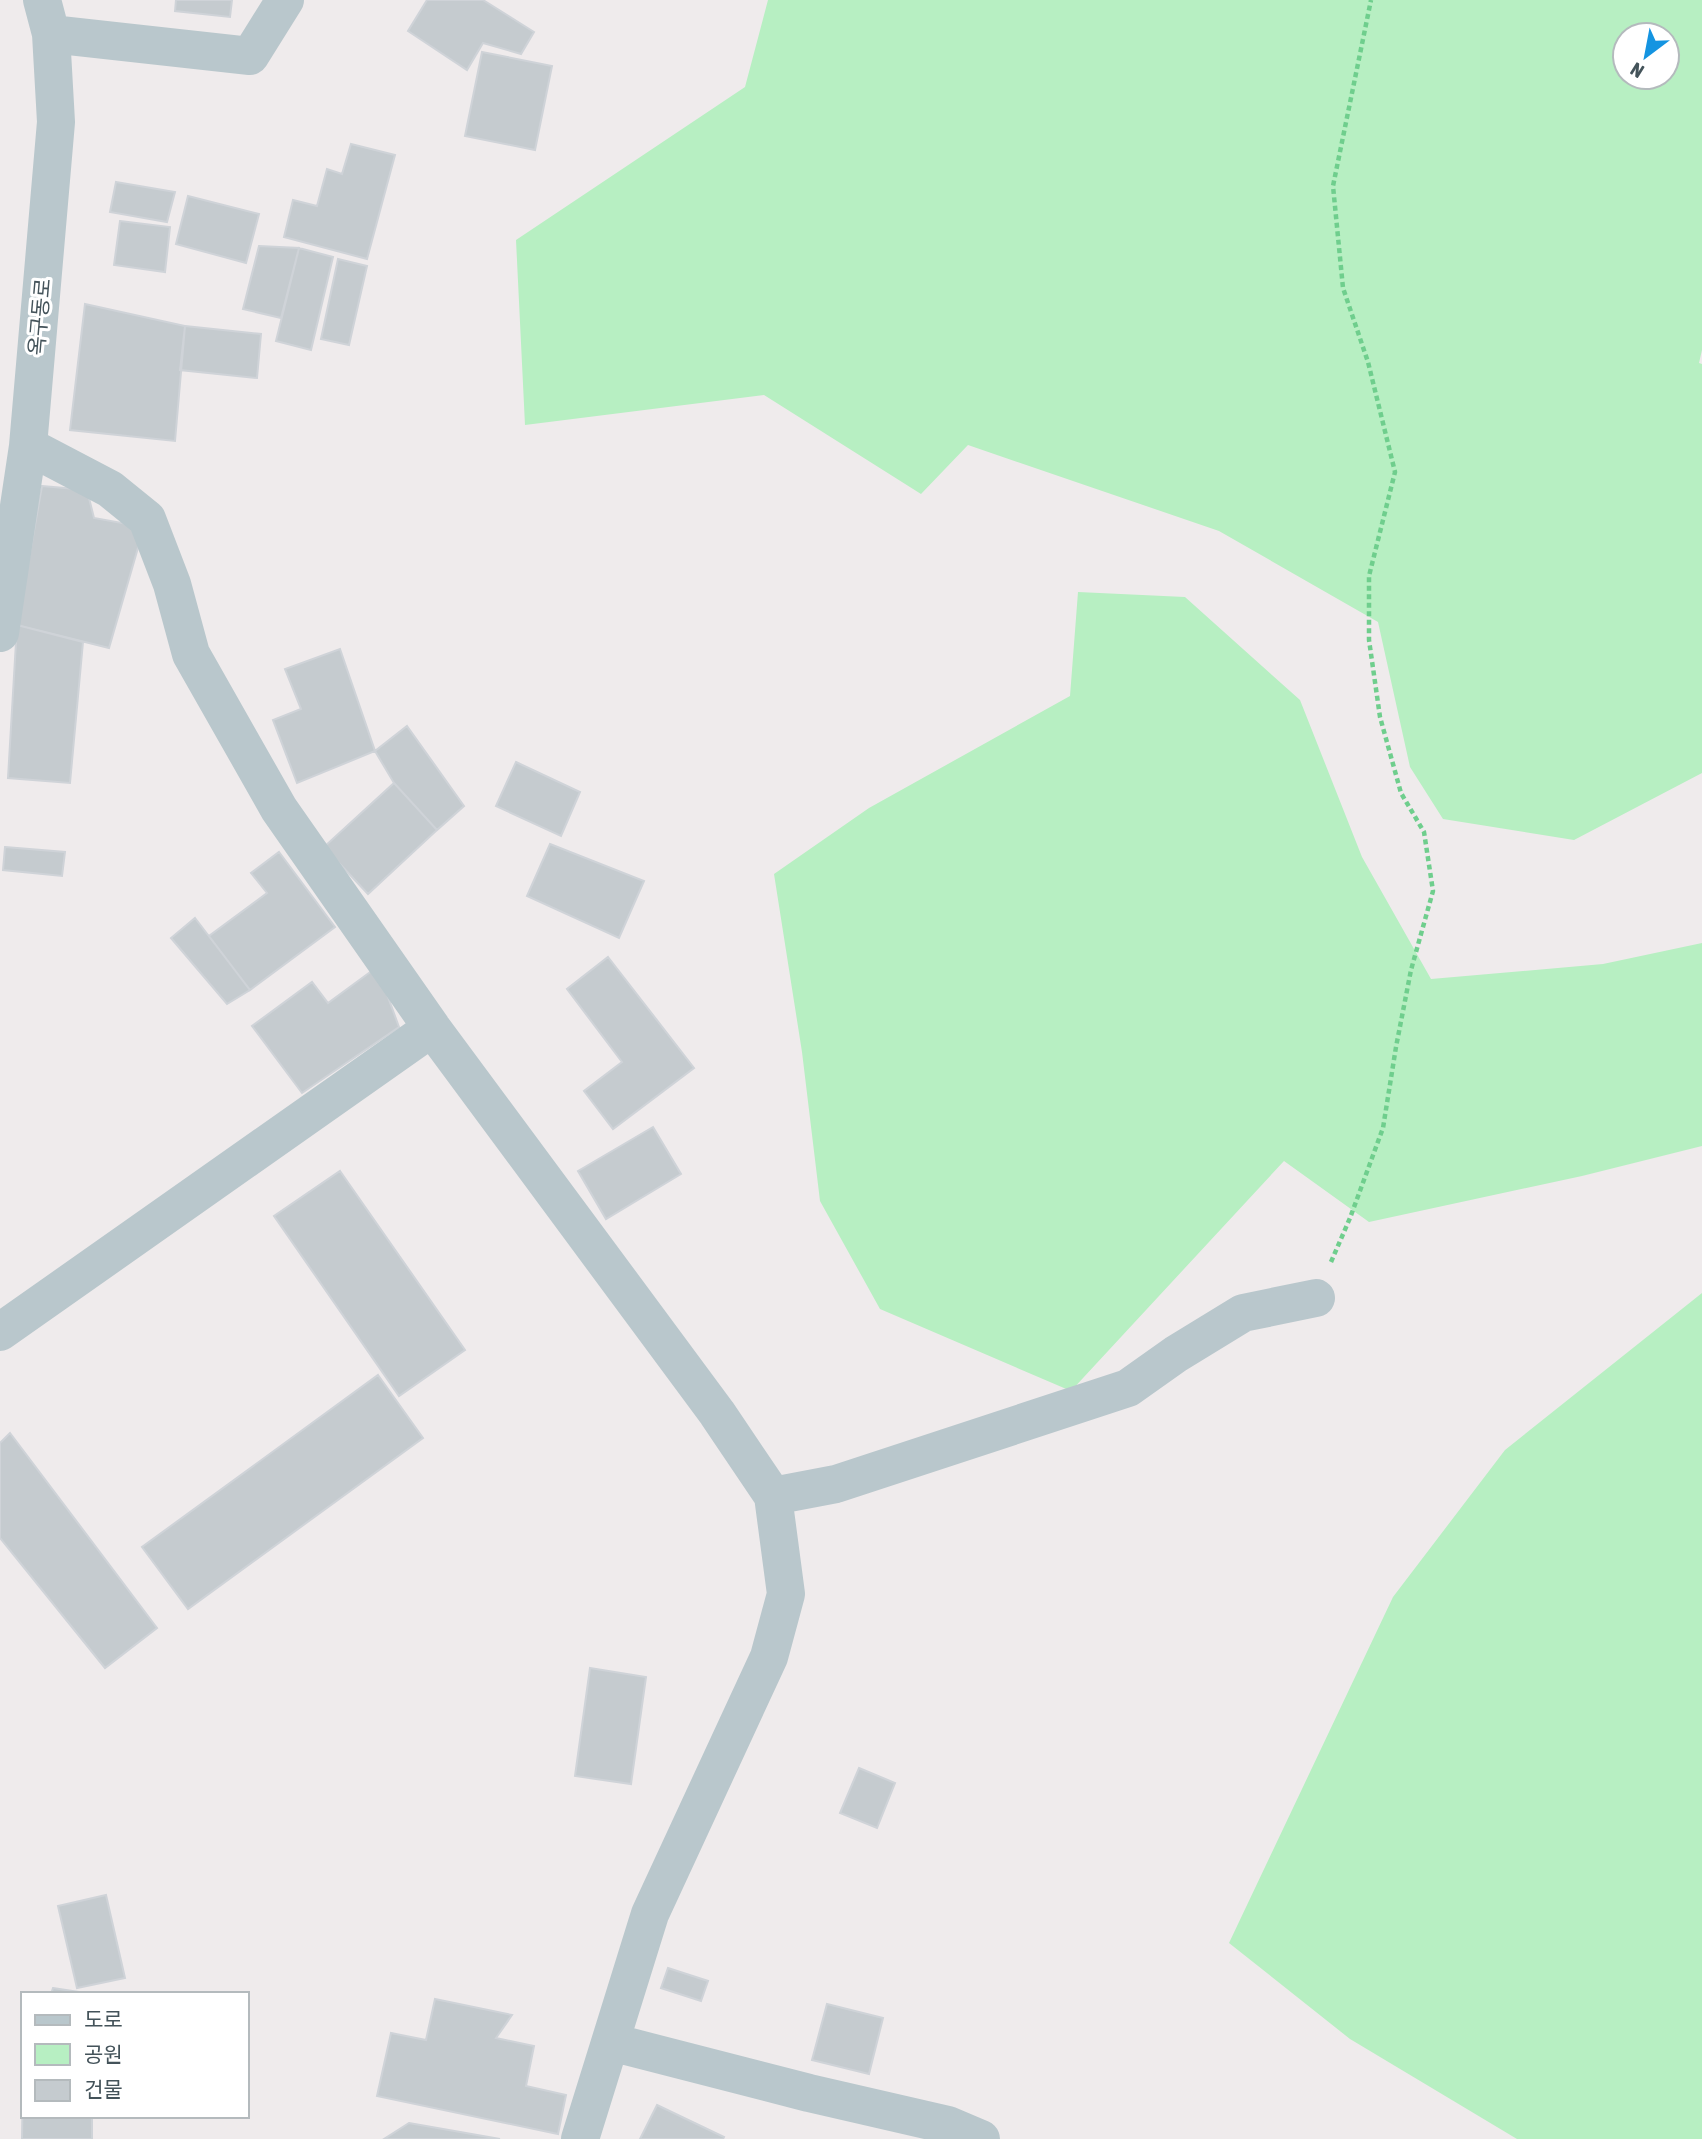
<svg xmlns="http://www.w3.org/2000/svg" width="1702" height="2139" font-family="'Asap Condensed','Noto Sans KR',sans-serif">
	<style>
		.green { fill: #b7efc2; fill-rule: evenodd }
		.building { fill: #c5cbcf; stroke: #cfd3d8; stroke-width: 2 }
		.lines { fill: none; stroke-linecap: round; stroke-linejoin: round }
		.path { stroke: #6fce8d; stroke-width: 4.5; stroke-dasharray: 5 3.5; stroke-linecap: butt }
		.minor { stroke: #b9c7cc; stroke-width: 38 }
		.labels { text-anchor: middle; stroke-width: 6; stroke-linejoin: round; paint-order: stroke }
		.street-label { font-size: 21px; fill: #44535a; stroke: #fff }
	</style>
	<rect width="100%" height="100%" fill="#efebec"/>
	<path class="green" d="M768,0H1702V350L1699,363L1702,364V773L1574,840L1443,819L1410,767L1378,622L1219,531L968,445L921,494L764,395L525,425L516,240L745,87ZM1667,35V77H1625V35Z
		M1078,592L1185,597L1300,700L1362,857L1431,979L1603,964L1702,943V1146L1582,1176L1369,1222L1284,1161L1071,1391L880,1309L820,1201L802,1052L774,874L869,808L1070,696Z
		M1702,1293V2139H1517L1350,2039L1229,1943L1393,1597L1505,1450Z"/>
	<path class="building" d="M176,0H232L230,17L175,11Z
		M427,0H483L534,32L521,54L483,43L467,70L408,31Z
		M482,52L552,66L535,150L465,136Z
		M351,144L395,155L367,259L284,237L293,200L317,206L327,169L342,174Z
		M116,182L175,192L167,222L110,212Z
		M188,196L259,214L246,263L176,244Z
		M120,221L170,227L165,272L114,265Z
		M259,246L299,248L281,318L243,309Z
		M299,248L333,257L311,350L276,341Z
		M338,259L367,266L349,345L321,339Z
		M85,304L185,326L175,441L70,430Z
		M185,326L261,334L257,378L180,370Z
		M42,486L87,490L94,518L144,527L109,648L17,625Z
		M17,625L83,642L70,783L8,778Z
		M340,649L375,751L297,783L273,720L301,709L285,669Z
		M407,726L464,806L437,830L394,783L375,751Z
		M516,762L580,792L561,836L496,806Z
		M394,783L437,830L368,894L324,847Z
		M550,844L644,881L619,938L527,896Z
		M5,847L65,852L62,876L3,870Z
		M279,852L335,927L250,990L209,936L267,893L251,873Z
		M195,918L250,990L227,1004L171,938Z
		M608,957L694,1068L613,1129L584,1091L622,1062L567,989Z
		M377,967L399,1027L302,1093L252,1026L312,982L328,1003Z
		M653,1127L681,1174L606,1219L578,1171Z
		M340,1171L465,1350L399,1396L274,1216Z
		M378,1375L423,1438L188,1609L142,1547Z
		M10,1433L157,1628L105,1668L0,1538V1443Z
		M590,1668L646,1677L631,1784L575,1776Z
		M859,1768L895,1783L877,1828L840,1813Z
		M106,1895L125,1978L77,1988L58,1906Z
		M668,1968L708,1981L701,2001L661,1988Z
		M53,1988L92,1994H51Z
		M435,1999L512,2015L496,2038L534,2046L526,2086L566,2095L558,2134L377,2096L391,2033L426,2040Z
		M827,2004L883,2018L869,2074L812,2060Z
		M23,2074V2116H92V2139H22Z
		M657,2105L724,2137L723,2139H640Z
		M409,2123L500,2139H384Z"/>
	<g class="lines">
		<path class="path" d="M1331,1262L1350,1218L1383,1128L1396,1047L1411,970L1433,891L1424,832L1401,793L1380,717L1369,640V576L1395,472L1368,362L1343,288L1333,186L1371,0"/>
		<path class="minor" d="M51,34L250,56L285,0
			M28,446L110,489L147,519L172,584L191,654L279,809L432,1028L717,1413L773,1496L786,1594L769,1657L650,1914L580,2139
			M0,633L28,446L56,122L51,34L42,0
			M0,1332L432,1028
			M773,1496L836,1484L1128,1388L1176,1354L1243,1313L1316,1298
			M611,2042L809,2093L948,2125L981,2139"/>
	</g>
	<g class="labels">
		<g class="street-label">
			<text transform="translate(40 317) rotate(-85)" y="7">옥구동로</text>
		</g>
	</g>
	<rect x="21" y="1992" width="228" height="126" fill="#ffffff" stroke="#b4babd" stroke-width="2"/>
	<rect x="35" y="2015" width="35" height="10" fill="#b9c7cc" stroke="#b4babd" stroke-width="2"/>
	<text x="84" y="2027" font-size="21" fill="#44535a">도로</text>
	<rect x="35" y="2044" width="35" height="21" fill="#b7efc2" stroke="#b4babd" stroke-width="2"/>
	<text x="84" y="2062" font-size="21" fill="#44535a">공원</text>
	<rect x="35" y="2080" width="35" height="21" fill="#c5cbcf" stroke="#b4babd" stroke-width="2"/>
	<text x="84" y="2097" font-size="21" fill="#44535a">건물</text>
	<g transform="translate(1646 56) rotate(212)"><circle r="33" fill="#ffffff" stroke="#b4babd" stroke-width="2"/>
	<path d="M0-5L12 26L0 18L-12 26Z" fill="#1494e1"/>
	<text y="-10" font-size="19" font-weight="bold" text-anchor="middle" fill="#44535a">N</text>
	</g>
</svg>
